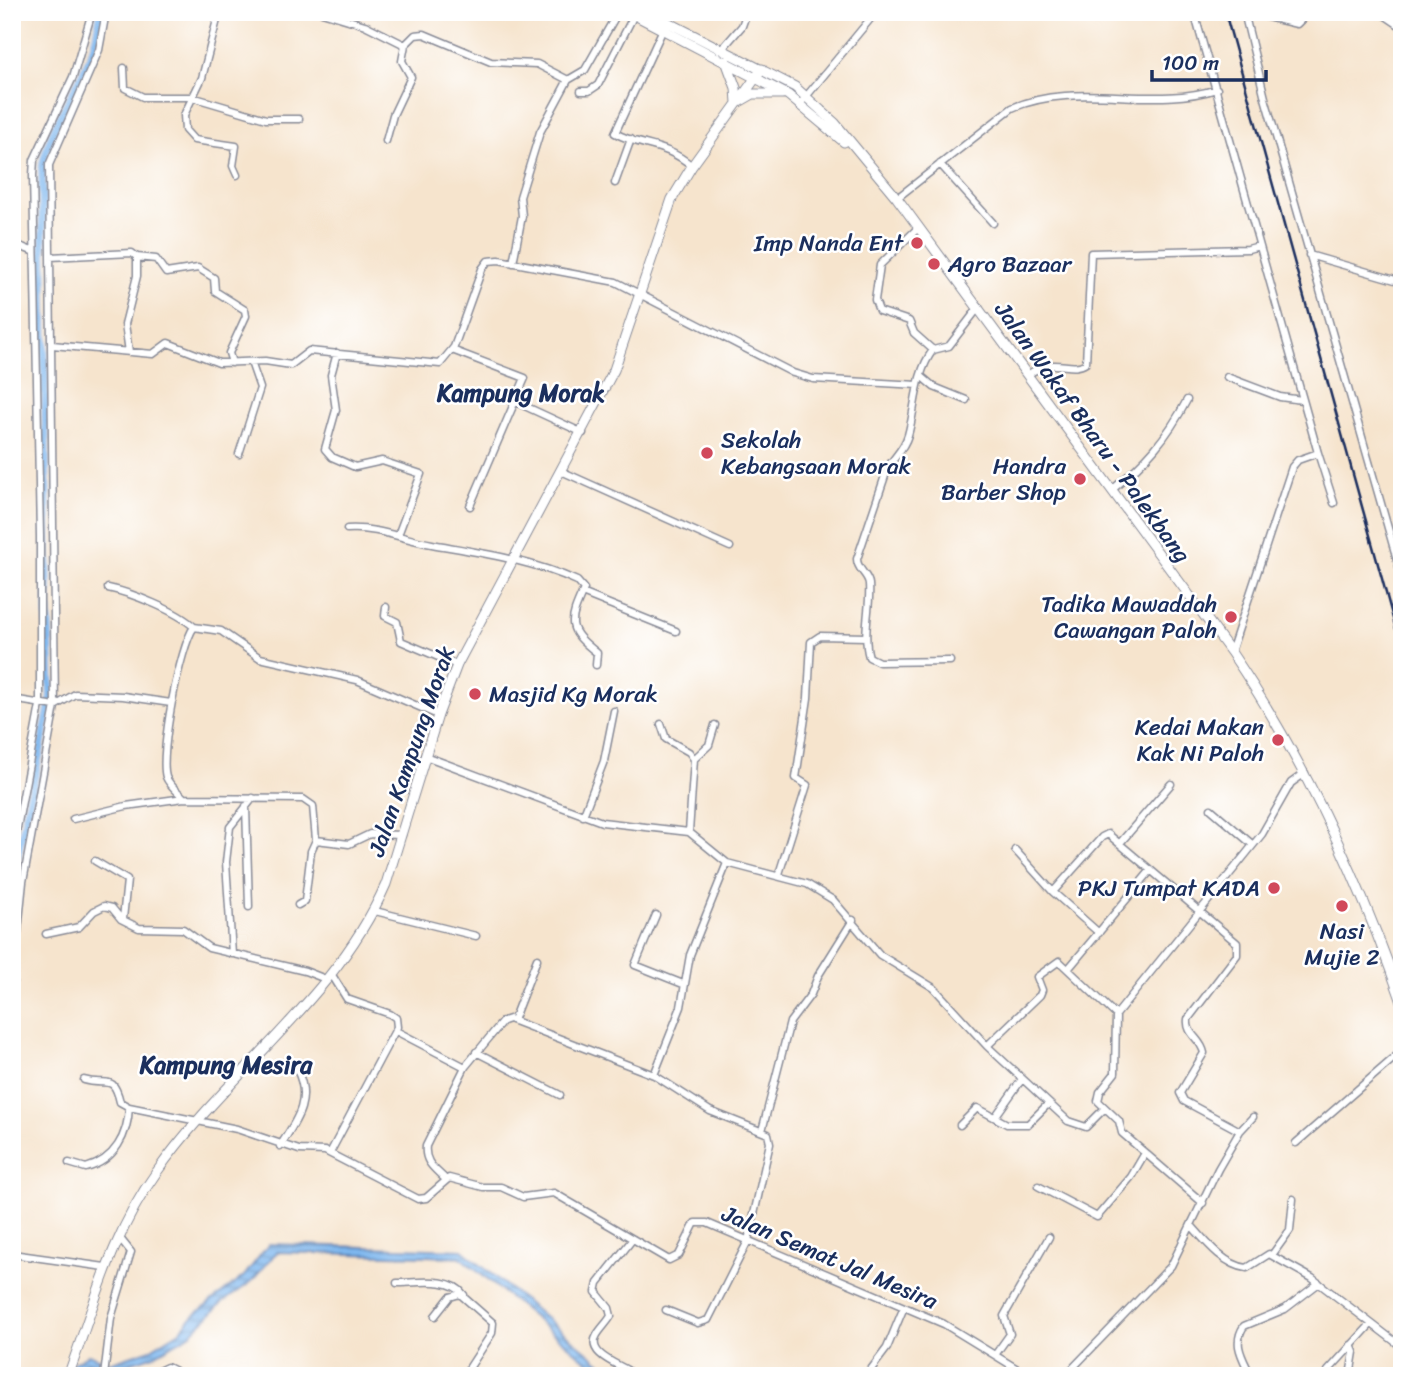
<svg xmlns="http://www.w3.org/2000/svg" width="1414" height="1388" font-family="Sriracha,sans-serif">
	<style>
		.water { fill: url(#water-rules); stroke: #4c73a6; stroke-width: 2 }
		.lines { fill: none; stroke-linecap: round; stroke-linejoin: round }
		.canal { stroke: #7eb7ef; stroke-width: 8 }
		.minor-casing { stroke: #888a96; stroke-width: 9 }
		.secondary-casing { stroke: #888a96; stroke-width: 11 }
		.minor { stroke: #fff; stroke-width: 6 }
		.secondary { stroke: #fff; stroke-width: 9 }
		.rail { stroke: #1b2f5e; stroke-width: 2.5 }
		.poi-dot { fill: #d1495b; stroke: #fff; stroke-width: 2.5 }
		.labels { text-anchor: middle; stroke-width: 5; stroke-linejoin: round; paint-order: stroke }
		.poi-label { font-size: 23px; fill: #1b2f5e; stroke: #fff; text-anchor: end }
		.street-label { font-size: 23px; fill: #1b2f5e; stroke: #fff }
		.neighbourhood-label { font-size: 24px; font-weight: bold; fill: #1b2f5e; stroke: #fff }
	</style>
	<defs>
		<pattern id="water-rules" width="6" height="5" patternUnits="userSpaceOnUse" patternTransform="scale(1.75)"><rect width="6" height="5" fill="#7eb7ef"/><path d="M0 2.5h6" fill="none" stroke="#6695c5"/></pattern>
	</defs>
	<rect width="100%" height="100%" fill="#fff"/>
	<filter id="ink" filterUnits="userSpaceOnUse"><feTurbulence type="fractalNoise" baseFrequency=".0143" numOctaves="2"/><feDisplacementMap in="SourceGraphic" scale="14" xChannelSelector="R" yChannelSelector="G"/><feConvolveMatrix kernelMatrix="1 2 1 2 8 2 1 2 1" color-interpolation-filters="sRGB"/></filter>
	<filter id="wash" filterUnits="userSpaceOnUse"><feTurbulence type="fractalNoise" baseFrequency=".00686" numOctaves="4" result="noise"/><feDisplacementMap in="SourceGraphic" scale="28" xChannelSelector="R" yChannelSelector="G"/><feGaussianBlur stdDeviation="1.57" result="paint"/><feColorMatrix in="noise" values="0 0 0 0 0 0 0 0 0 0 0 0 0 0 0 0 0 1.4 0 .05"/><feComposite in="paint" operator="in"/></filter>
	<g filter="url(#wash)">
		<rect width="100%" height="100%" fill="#f6e4cd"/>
		<path class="water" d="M269,1244L462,1250L617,1376H605L460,1257L277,1252L251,1282L223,1302L188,1336L154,1355L110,1370L88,1362L64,1376H50L89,1354L109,1363L151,1349L180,1331L191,1318L244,1276Z"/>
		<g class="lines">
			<path class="canal" d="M12,931L13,876L51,701L48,613L42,170C48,129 73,96 89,60C96,45 98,28 101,12"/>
		</g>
	</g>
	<g filter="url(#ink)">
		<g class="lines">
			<defs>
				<path id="minor" d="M219,12L202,78L184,115L185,130L194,140L236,146L233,166L237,175
					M322,12L365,25L405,45L415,35L424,34L491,62L537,64L568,80
					M1194,12L1318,453L1298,460L1292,467L1231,652
					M1244,12L1265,98L1402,577
					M1246,12L1297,24L1309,12
					M1380,12L1402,27
					M663,29L615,133C642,148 664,142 692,166
					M722,49L742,26L747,12
					M124,68L125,88L143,97H192L266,119H299
					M581,91H589L598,85L634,15
					M800,104L876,12
					M386,141L393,115L411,77L402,61L405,45
					M940,164L993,223
					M615,183L631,139
					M897,198L1012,108C1076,80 1151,110 1217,89
					M919,227L880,265L875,300L879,311L909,321L914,333L933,350
					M12,243L32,251
					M1309,255L1402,282
					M50,257L132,253L137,257V276L125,324L129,352
					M137,257L156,259L166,273L198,268L214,278L215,291L245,310L246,316L229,353L232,363
					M513,263L522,216L520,197L540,132L568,80L585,70L618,12
					M52,345L153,354L168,343L219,363L265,361L291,365L309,351L440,364L454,347L482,269L488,261L499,260L616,282L793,373L813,379L918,385
					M452,350L525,378L470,506
					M337,353L331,375L336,410L325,449L332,457L355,467L382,461L421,474L398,535
					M1028,375C1055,354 1069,374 1086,363L1091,253L1248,249L1259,246
					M921,376L934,387L966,400
					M1227,377L1280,397L1302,400
					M516,402L583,433
					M1318,453L1334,503
					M239,454L260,388L251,362
					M561,471L730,547
					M1112,490C1146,461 1166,440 1187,400
					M347,529C377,527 403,539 432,544C481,553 531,560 577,581L584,589C568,624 567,629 597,653L596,665
					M108,588C132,593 177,611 194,627
					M582,593L676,631
					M386,607L385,616L397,622L401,641L457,665
					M950,661L879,662L869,657C862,633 871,608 869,584C868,574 857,570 857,559L888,467C895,456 904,449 908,435C916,407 915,374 933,350L949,346L979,307
					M12,699L55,706L75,694L123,696L171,703
					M661,724L666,739L689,752L694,759L689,832
					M425,756L602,822L689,832L727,863L807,884L833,900L880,955L934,988L987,1046L1068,1121L1086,1127L1105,1108
					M694,759L709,745L715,725
					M184,798C178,792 169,785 166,777C159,755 180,646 194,627L221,631L260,658L357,680L438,715
					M246,806L249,907
					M1211,809L1253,845
					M583,816L604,761L614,711
					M73,819L126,806L184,798L303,799L313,806L316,840L349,844L370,834L402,835
					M1120,843L1171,784
					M1015,850L1053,892L1099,933
					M12,855L40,705V536L33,175L34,160L73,77L92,12
					M95,861L127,880L123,919
					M779,874L807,785L796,778L808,698L811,642L820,636L866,637
					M1053,892L1102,837L1108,834L1237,943V955L1188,1019C1186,1035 1201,1038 1204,1053L1180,1093L1184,1101L1240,1131
					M298,905L305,901L311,851L316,840
					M375,911L476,936
					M656,915L635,965L683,984
					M46,934L79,927L94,911L104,906L112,908L121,919L139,928L183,929L209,948L305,971L328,980
					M232,954L226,862L230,827L253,798
					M1069,968L1151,870
					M12,989L23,882L55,706L49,165L99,50L106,12
					M514,1018L537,959
					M396,1031L465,1067
					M987,1046L1040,995L1042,990L1037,977L1059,961L1116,1015
					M476,1052L560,1095
					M654,1075L681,1007L690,955L727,863
					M84,1080C106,1087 113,1072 120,1102L129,1107L237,1129L299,1150L325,1151L418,1199L426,1198L449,1178L483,1187H501L523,1197L554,1193L669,1260L679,1255L695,1223H707L944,1324L1029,1376
					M995,1117L1022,1079
					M960,1125L977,1108L1007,1124H1028L1048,1104
					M762,1131L790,1022L811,994L818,976L853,920
					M1296,1143L1402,1051
					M280,1146C297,1120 312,1100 297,1070
					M330,1153L397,1027L396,1018L390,1014L347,999L332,975
					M69,1163L86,1168C115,1160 128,1135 129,1107
					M445,1179C434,1168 424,1162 426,1146L465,1067L503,1021L509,1019L654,1075L710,1111L768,1134L770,1143L748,1241L708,1320L698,1323L666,1310
					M1038,1186L1097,1217L1131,1177L1145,1153
					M1203,1203L1122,1133L1119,1121L1098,1101L1100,1092L1115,1073L1116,1015L1262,834L1291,783L1305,773
					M1191,1225C1206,1242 1224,1265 1247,1268L1269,1254L1312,1278L1402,1347
					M12,1254L105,1267
					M1272,1255L1290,1230L1293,1199
					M397,1283C417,1283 451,1276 464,1295
					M435,1316L450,1297L460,1294L493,1323L492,1333L464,1376
					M995,1355L1010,1334L1004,1316L1049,1237
					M627,1370C615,1363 586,1353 597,1335C601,1328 607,1323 611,1316L609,1308L596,1292L598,1283L632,1240
					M1328,1371L1371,1324
					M104,1376L111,1318L131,1252L119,1237
					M148,1376L167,1367L185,1376
					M866,1376L887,1348L904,1307
					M1065,1376L1171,1266L1218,1169L1240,1131L1253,1117
					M1251,1376C1243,1358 1232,1344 1244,1326L1285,1309L1319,1283
					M1350,1376L1354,1352L1351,1345"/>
				<path id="secondary" d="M629,12L788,95L844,142
					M648,12L795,87L835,123L897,198L1231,652C1304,759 1359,879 1402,1002
					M726,61L736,88L737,103
					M739,102L753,94H782
					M68,1376C94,1306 112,1234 156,1173C227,1072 336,999 386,884L438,715L457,665L614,370L672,199L692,166L762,69"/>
			</defs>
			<use href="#minor" class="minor-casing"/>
			<use href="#secondary" class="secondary-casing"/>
			<use href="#minor" class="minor"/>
			<use href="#secondary" class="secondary"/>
			<path class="rail" d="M1225,12L1402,651"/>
		</g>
	</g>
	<g class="poi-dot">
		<circle cx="917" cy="243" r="7"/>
		<circle cx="934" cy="264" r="7"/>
		<circle cx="707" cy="453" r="7"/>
		<circle cx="1080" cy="479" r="7"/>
		<circle cx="1231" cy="617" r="7"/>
		<circle cx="475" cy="694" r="7"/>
		<circle cx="1278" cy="740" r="7"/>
		<circle cx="1274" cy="888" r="7"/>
		<circle cx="1342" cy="906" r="7"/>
	</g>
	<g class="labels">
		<g class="poi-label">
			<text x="903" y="251">Imp Nanda Ent</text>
			<text x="948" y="272" text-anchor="start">Agro Bazaar</text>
			<text x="721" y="448" text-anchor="start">Sekolah<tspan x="721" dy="26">Kebangsaan Morak</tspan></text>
			<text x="1066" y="474">Handra<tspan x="1066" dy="26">Barber Shop</tspan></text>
			<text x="1217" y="612">Tadika Mawaddah<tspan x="1217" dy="26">Cawangan Paloh</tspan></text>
			<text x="489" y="702" text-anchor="start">Masjid Kg Morak</text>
			<text x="1264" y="735">Kedai Makan<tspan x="1264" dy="26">Kak Ni Paloh</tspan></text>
			<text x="1260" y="896">PKJ Tumpat KADA</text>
			<text x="1342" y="939" text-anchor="middle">Nasi<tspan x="1342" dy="26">Mujie 2</tspan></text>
		</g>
		<g class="street-label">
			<text transform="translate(1093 432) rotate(54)" y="8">Jalan Wakaf Bharu - Palekbang</text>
			<text transform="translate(411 751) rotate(-71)" y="8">Jalan Kampung Morak</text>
			<text transform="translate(830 1257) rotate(23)" y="8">Jalan Semat Jal Mesira</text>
		</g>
		<g class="neighbourhood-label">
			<text x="521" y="401">Kampung Morak</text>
			<text x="226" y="1073">Kampung Mesira</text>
		</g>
	</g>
	<rect width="1414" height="1388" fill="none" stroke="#fff" stroke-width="42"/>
	<path d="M1152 70v10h114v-10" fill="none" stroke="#1b2f5e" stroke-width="3.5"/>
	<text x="1162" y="70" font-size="21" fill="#1b2f5e" stroke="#ffffff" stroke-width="5" paint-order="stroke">100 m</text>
</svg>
